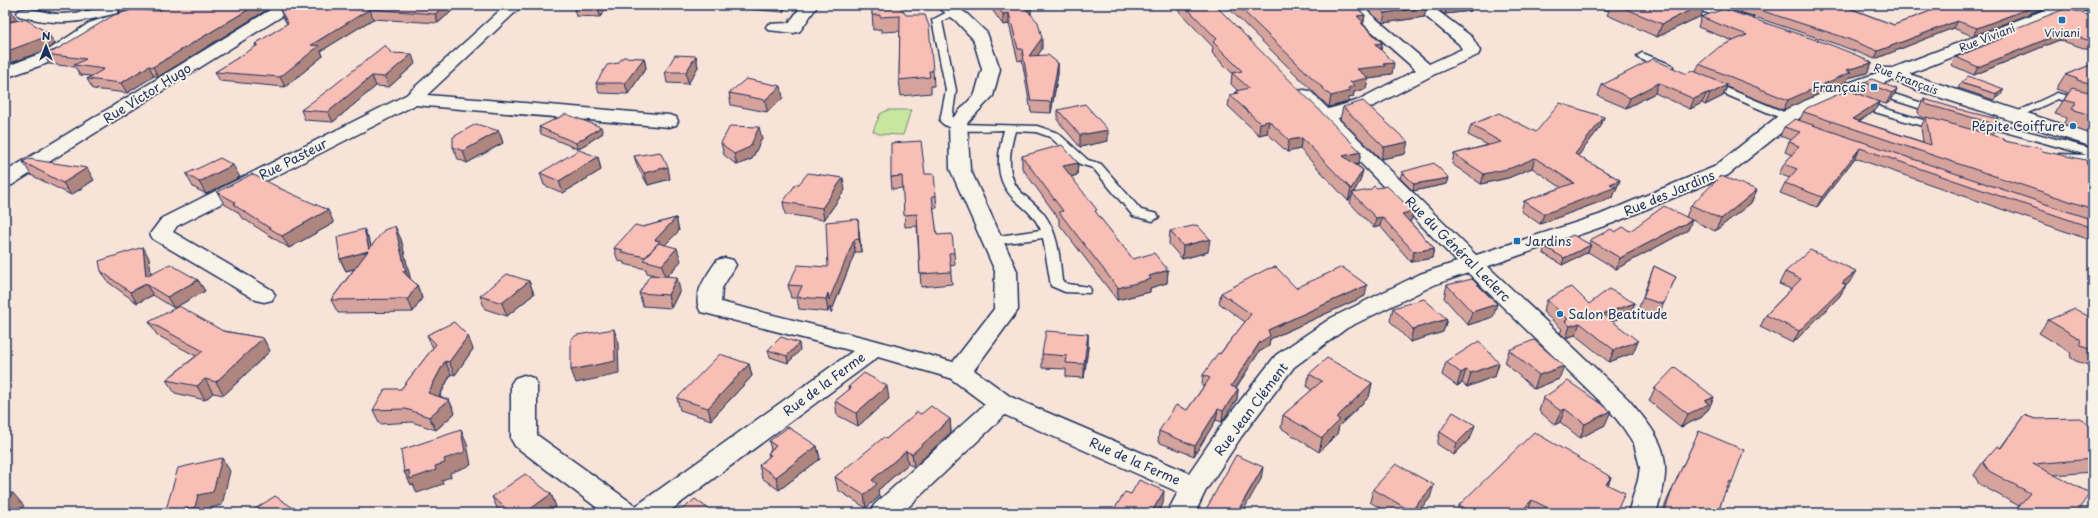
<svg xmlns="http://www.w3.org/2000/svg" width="2098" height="518" font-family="'Playpen Sans',sans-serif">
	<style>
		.green { fill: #c8e69d; stroke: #728a7e }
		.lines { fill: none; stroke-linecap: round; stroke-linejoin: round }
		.service-casing { stroke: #1b2f5e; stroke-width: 3 }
		.minor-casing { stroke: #1b2f5e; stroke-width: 3 }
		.tertiary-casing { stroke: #1b2f5e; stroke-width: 3 }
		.secondary-casing { stroke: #1b2f5e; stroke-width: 3 }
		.service { fill: #f7f3e8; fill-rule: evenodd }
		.minor { fill: #f7f3e8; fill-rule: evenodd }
		.tertiary { fill: #f7f3e8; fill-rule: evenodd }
		.secondary { fill: #f7f3e8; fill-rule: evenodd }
		.wall { fill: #d6a39c; stroke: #1b2f5e }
		.shaded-wall { fill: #ae857f; stroke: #1b2f5e }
		.building { fill: #f9beb5; stroke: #1b2f5e }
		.poi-dot { fill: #1f6fb2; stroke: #f7f3e8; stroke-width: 1.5 }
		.labels { text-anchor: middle; stroke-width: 3.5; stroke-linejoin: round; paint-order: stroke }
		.far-poi-label { font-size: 11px; fill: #1b2f5e; stroke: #f7f3e8 }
		.far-street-label { font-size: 11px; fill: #1b2f5e; stroke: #f7f3e8 }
		.poi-label { font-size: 13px; fill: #1b2f5e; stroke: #f7f3e8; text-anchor: end }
		.street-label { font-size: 13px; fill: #1b2f5e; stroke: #f7f3e8 }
	</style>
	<rect width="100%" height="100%" fill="#f8e3d9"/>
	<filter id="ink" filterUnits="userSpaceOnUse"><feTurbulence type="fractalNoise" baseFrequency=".025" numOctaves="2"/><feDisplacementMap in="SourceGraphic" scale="8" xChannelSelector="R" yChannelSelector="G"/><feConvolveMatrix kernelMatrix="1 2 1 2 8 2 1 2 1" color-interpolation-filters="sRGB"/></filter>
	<g filter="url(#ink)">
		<path class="green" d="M888,110H911L903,135L879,134L873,131L880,114Z"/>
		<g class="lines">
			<defs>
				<path id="service" d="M1720,5H1731L1720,13H1714V9Z
					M953,9L958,12L956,14L942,21L956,90L952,120L959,124L1037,126L1058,133L1088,160L1101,164L1141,210L1157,214L1159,217L1153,221L1133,216L1093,168L1080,164L1050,137L1036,132L1015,131C1009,152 1005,178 1023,194C1034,204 1044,211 1050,224C1059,241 1060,262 1062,281L1068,284L1089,287L1091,290L1089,293L1065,292L1051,286L1043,238L992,245L986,241L992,237L1041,230C1035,217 1026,209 1015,200C994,181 997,155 1004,130C987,130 951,135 940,121L946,90L932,20Z
					M1642,53L1672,65L1673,67L1668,70L1664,69L1638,58L1637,56Z
					M1710,81L1791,115L1792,117L1791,119H1783L1706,86L1705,84Z
					M1891,93L1941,109L1942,111L1937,114L1887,98L1886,96Z
					M2057,93L2093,102V108L2058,99L2017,118L2013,119L2008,116Z
					M1861,99L1883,108L1943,126L1945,128L1939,131L1875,112L1857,104L1856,102Z
					M1981,119L2093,149V162L2059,158L2057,156L2059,154L2087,155L1977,124L1975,122L1977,120Z"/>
				<path id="minor" d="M111,5L117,7L119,10L117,13C79,23 58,26 19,16L17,13L19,10C32,6 46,14 59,14C77,14 94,10 111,5Z
					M145,5H169L167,8L101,29L59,59L5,78V67L47,51L89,23Z
					M278,5H297L295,8L12,185L5,187V172Z
					M506,5H523L427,95L669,115L676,117L678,121L676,125L669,127L415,105L177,226L173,232L272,290L275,295L272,300L264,302L256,300L153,239L150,234L162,218L406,95Z
					M802,5H818L800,31L794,33L768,30L766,27L768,24L789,23Z
					M935,5H954L967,14L987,33L1000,69L993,96L967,123L970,169L1017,271L1018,310L974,370L1011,397L1189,473L1223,423L1276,355L1331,318L1420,274L1472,257L1480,259L1483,264L1480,269L1436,284L1347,328L1294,367L1241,437L1205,492L1195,513H1167L1178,492L1005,415L902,513H870L874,505L985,404L950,378L878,357L667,513H604L515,446L511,439V384L515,378L524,375L533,378L537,384V435L636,506L853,351L701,312C690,296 708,274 717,260L725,258L733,260L736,265L722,288L721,302L874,340L953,362L994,309L995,271L950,169L949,122L975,94L982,69L973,39L955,20Z
					M1342,5H1360L1429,64L1462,49L1459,44L1412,5H1430L1472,37L1480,51L1478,55L1433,75L1368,109L1325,122L1318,120L1316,116L1318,112L1356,101L1416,70Z
					M2044,5H2067L2093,15V25L2046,8Z"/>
				<path id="tertiary" d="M1690,5H1714L1753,18L1755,21L1753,24L1747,26L1692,8Z
					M2089,5L2087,8L2065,13L1909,74L2093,135V147L1920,91L1892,80L1849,95L1802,116L1728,175L1613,223L1480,269L1472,271L1464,269L1461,264L1464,259L1599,215L1714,167L1788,108L1837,87L1880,72L1882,68H1893L1903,64L2055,6Z"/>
				<path id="secondary" d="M1304,90L1310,91L1480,259L1628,399C1664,441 1675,458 1656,513H1628L1638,480L1640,467L1634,444L1622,426L1610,411L1464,269L1298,99L1295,95L1298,91Z"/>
			</defs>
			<use href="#service" class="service-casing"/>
			<use href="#minor" class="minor-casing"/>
			<use href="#tertiary" class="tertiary-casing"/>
			<use href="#secondary" class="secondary-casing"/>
			<use href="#service" class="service"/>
			<use href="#minor" class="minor"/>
			<use href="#tertiary" class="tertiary"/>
			<use href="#secondary" class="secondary"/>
		</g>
		<path class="wall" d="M168,5H275L158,77L154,76L127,93L93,89L87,79L91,76L80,75L75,67L49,64L44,54L158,11Z
			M459,5L438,23L373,19L321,51L323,56L285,87L220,81L215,72L256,47L255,44L287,24L283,17L279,8Z
			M612,5L600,17L576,16L573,6Z
			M747,5H787L783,12L748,9Z
			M869,5H899L933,71L934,86H931V93L901,96L899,80L900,31L881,32V29L873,30L872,9Z
			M991,5H1031V15L1042,49L1037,56L1058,63V74L1051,113L1031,112L1022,60L1018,61L1009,24L1003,25L991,8Z
			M1173,5H1215L1359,164H1356L1363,170L1360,181L1353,193L1411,221H1409L1434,248L1432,258L1411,262L1380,226L1374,228L1350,203L1352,196L1348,201L1300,149L1287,152L1267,133L1259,135L1228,106L1230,95L1235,94L1236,91H1238L1231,84L1232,73L1212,53L1213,47Z
			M1225,5H1353L1365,15L1363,26L1382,43L1381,50L1392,74L1383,75V77L1368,79L1366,89L1354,92L1353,97L1349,98L1348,102L1329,107Z
			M1362,5H1424L1427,7L1424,17L1383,23Z
			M1432,5H1473L1471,11L1445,14Z
			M1590,5H1705L1701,16L1657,37L1607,15L1609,11Z
			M1742,5H1852L1847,7L1894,25L1946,5H2046L2044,8L1973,36L1953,28L1875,59L1839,45L1740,12Z
			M2088,5H2093V14L2084,10Z
			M1701,17L1872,63L1867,73L1848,78L1846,82L1783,110L1727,87L1723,96L1705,105L1702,103L1690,109L1655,93L1626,108L1598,96L1602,85L1696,72L1699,64L1733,41L1698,27Z
			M2093,17V51L2059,40L1974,75L1951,65L1956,57L1992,43L1996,36Z
			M391,53L415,64L389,87L376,86L333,122L305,120L301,110Z
			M696,56L698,67L688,84L667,83L665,72Z
			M644,58L646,68L628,94L599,93L596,83Z
			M2093,64V135L2063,124L2067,118L2055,114L2068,93L2056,89L2065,75Z
			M1864,82L1897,89L1891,101L1886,104L1879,102L1875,111L1859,121L1923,142L1921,127L1925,118L1919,116L1918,110L1924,99L1998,125L1993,135L2004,141L2042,151L2087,165L2093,172V241L1855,158L1817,207L1780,193L1785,183L1790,178L1779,174L1784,164L1792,155L1785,152L1789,142L1791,140L1780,136L1784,127L1799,121L1804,111L1858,93Z
			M1961,83L2001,95L1994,100L1958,88Z
			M729,93L783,98L767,112L731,105Z
			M1343,107L1405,154L1381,159L1340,119Z
			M1058,110L1108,141L1080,147L1058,121Z
			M1604,117L1601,126L1578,156L1620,180L1613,197L1540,224L1521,211L1524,201L1562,188L1532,168L1508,178L1481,184L1452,164L1454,154L1488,145L1468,135L1471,125L1536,132Z
			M539,127L603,133L578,149L541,134Z
			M499,131L503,143L467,163L458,159L453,147Z
			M762,138L752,159L737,165L724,155L721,143Z
			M634,156L670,179L648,185L638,168Z
			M1022,156L1078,163L1077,175L1071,177L1097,214L1133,259L1168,270L1167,283L1150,288V292L1117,300L1069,237L1059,224V219L1022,168Z
			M598,157L601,170L563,193L544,185L540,173Z
			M23,162L94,180L71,195L31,175Z
			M1402,172L1449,178L1447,184L1413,191L1400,178Z
			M186,174L240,177L206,194L193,187Z
			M925,174L936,196L937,208H933L937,235L954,253L955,265L950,266L952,284L921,287L917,226L905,227L903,188L892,189L891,177Z
			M799,184L845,190L824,220L785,214L783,202Z
			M281,189L334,223L289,248L241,217L238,212L224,204L217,192Z
			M1751,203L1715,231L1692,220L1688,230L1616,269L1588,252L1562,265L1543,253L1545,247L1589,244L1590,240L1615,232L1630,231L1686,217L1691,205Z
			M676,218L679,231L665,245L681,261L667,276L680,290L671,308L643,306L639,293L654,275L647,273L646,269L624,264V262L618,261L614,248L643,227Z
			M364,229L370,242L371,247L401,239L410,279L417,285L422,298L413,312L338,313L331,300L354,269L346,271L340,259Z
			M859,231L861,252H855L831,313L830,307L828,312L799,309L797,298H791L788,285L828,267Z
			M1170,231L1208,252L1182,259L1169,244Z
			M149,258L151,274L198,280L205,291L174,308L153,295L137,303L108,282L101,271Z
			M1654,266L1676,277L1658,316L1638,310Z
			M1785,272L1849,283L1845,287L1839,297L1793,343L1760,327L1766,315L1791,289L1779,284Z
			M529,281L534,294L507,316L485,309L480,296Z
			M1447,285L1493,317L1468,325L1444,298Z
			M1296,288L1365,296L1270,339L1269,346L1259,352L1236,388L1238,389L1237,399L1222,422L1216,420L1194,456L1158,442L1159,431L1187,410L1204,386H1202L1203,375L1245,322L1219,303L1221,293Z
			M1547,300L1589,304L1635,303L1630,314L1612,321L1633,353L1609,362L1575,335L1566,338L1560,333L1562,329L1543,312Z
			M1393,308L1447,319L1443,332L1410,342L1390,321Z
			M2093,319V365L2091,366L2076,361L2071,358L2070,352L2039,333L2048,320Z
			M149,322L223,331L263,338L270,351L224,395L213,393L205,400L175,393L166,380L196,356L157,335Z
			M1088,334V348L1084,378L1066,377V369L1042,368V354Z
			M427,335L473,349L455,375L451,374L440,396L449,400L455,413L436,430L412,422L380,424L373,410L401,389L433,348Z
			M768,350H800L788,363L770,357Z
			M1509,350L1559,379L1534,389L1505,363Z
			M1446,362L1499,363L1495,376L1467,387L1462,383L1457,386L1442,375Z
			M749,364L752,376L711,420L680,410L677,398Z
			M1309,374L1372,383L1369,397L1339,426L1337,434L1319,452L1281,428L1283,415L1312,390L1307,387Z
			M848,387L889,399L858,426L837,415L835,401L849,390Z
			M1655,388L1714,397L1708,410L1705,412L1702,417L1681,427L1649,401Z
			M1543,398L1605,425L1580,438L1560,422L1555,425L1539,411Z
			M921,414L950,419L951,432L914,467L908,464L878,490L879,497L866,508L838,490L835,477L886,439Z
			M2024,415L2035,419L2093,430V471L2092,472L2054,475L2019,506L1979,484L1974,475L1983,462L2001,447Z
			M1699,431L1732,482L1726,493L1725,492L1722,500L1718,513H1662L1668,498Z
			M1440,432L1471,437L1454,455L1437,444Z
			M769,441L817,446L820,459L779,490L762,478L759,465L769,457L768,453L771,450Z
			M1611,477L1608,485L1616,513H1456L1459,505Z
			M1373,489L1430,498L1417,513H1388L1370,502Z
			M551,494L556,507L548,513H501L498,510L492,497Z"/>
		<path class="shaded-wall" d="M256,5H275L158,77L153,67Z
			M445,5H459L438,23L435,14Z
			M600,5H612L600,17L598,7Z
			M782,5H787L783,12Z
			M1028,5H1031V15L1023,6Z
			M1447,5H1473L1471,11L1445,14Z
			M1701,5H1705L1701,16L1657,37L1662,24Z
			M1841,5H1852L1837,12Z
			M2038,5H2046L2044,8L1973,36L1977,28Z
			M1427,7L1424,17L1383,23L1385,13Z
			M370,9L373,19L321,51L323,56L285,87L280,77L311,45Z
			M11,10L17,20L5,23V11Z
			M1009,13V24L1003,25V14Z
			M1365,15L1363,26L1359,34L1357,16Z
			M1957,21L1953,28L1875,59L1878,51Z
			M2064,32L2059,40L1974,75L1978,67Z
			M48,33L55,44L46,50L5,65V52Z
			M1042,38V49L1029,68V56Z
			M1382,43L1380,54L1375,44Z
			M412,54L415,64L389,87L385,77Z
			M696,56L698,67L688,84L686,72Z
			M644,58L646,68L628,94L625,83Z
			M1058,63V74L1051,113V102Z
			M1394,63L1392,74L1383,75V77L1368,79L1366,89L1354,92L1353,97L1349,98L1348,102L1329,107L1331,96L1348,88L1350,82L1357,69L1383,64Z
			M1872,63L1867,73L1848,78L1846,82L1783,110L1788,100L1846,70Z
			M149,66L154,76L127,93L121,83Z
			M372,76L376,86L333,122L328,112Z
			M1658,83L1655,93L1626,108L1630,98Z
			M1727,85L1723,96L1705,105L1710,94Z
			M781,86L783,98L767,112L765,100Z
			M1897,89L1891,101L1886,104L1892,93Z
			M2004,89L2001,95L1994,100L1997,94Z
			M1707,93L1702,103L1690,109L1694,99Z
			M1879,102L1875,111L1849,127L1852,119Z
			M1604,117L1601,126L1572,164L1575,154Z
			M1269,121L1267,133L1259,135L1260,123Z
			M601,127L603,133L578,149L576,143Z
			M759,127L762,138L752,159L737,165L734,154Z
			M1108,130V141L1080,147V135Z
			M499,131L503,143L467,163L463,151Z
			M1302,138L1300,149L1287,152L1289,140Z
			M1408,142L1405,154L1381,159L1384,147Z
			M1860,148L1855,158L1817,207L1822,197Z
			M1361,152L1359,164L1341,167L1343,156Z
			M598,157L601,170L563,193L559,181Z
			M1535,158L1532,168L1508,178L1481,184L1484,174Z
			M1078,163L1077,175L1063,179V166Z
			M233,165L240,177L206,194L199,182Z
			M668,167L670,179L648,185L644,173Z
			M87,168L94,180L71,195L63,183Z
			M1363,170L1360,181L1353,194L1352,193V196L1348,201L1351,189Z
			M843,178L845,190L824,220L822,208Z
			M1449,178L1447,184L1413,191L1414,184Z
			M1620,180L1613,197L1540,224L1544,214L1610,184Z
			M1757,190L1751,203L1715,231L1721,219Z
			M328,210L334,223L289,248L282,236Z
			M1413,211L1411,221L1399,223L1402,214Z
			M1382,217L1380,226L1374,228L1376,218Z
			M676,218L679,231L662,248L655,240Z
			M858,219L859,231L861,252L859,239Z
			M1692,220L1688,230L1616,269L1620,258Z
			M395,226L401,239L412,285L406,272Z
			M364,229L370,242L375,262L369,249Z
			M1210,239L1208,252L1182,259L1183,246Z
			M854,240L855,252L831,313L830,307L828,312L826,299Z
			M1591,245L1588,252L1562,265L1564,258Z
			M143,247L149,258L153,287L146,276Z
			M677,248L681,261L665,278L662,265Z
			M1434,248L1432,258L1411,262L1414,252Z
			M368,251L374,263L346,271L340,259Z
			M1168,270L1167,283L1150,288V292L1117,300L1118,288L1149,276Z
			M1856,271L1849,283L1845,287L1839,297L1793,343L1799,331L1842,283Z
			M677,277L680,290L671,308L668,295Z
			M198,280L205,291L174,308L167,297Z
			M529,281L534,294L507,316L502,303Z
			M146,284L153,295L137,303L130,292Z
			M417,285L422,298L413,312L408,299Z
			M1367,285L1365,296L1270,339L1269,346L1259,352L1230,397L1231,386L1268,330Z
			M1635,303L1630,314L1599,326L1603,314Z
			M1497,304L1493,317L1468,325L1472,312Z
			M1447,319L1443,332L1410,342L1413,329Z
			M1580,323L1575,335L1566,338L1570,326Z
			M614,329L618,342L619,374L576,383L571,370Z
			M1088,334V348L1084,378V364Z
			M468,336L473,349L455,375L449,362Z
			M263,338L270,351L224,395L216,382Z
			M1638,341L1633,353L1609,362L1614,350Z
			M799,343L800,350L788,363L787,356Z
			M445,361L451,374L434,406L428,393Z
			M1499,363L1495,376L1467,387L1471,373Z
			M749,364L752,376L711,420L708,408Z
			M1564,366L1559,379L1534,389L1539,375Z
			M1466,370L1462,383L1457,386L1461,373Z
			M205,379L213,393L205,400L197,386Z
			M1372,383L1369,397L1339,426L1337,434L1319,452L1322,438L1336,418Z
			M887,386L889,399L858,426L856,413Z
			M1238,389L1237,399L1222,422L1223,411Z
			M1714,397L1708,410L1705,412L1702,417L1681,427L1688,414L1705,401Z
			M449,400L455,413L436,430L429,417Z
			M1218,409L1216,420L1194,456L1195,446Z
			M1565,409L1560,422L1555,425L1561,411Z
			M1611,411L1605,425L1580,438L1585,424Z
			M950,419L951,432L914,467L912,454Z
			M1475,425L1471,437L1454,455L1457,443Z
			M461,430L467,444L471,465L450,473L451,477L442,480L443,484L417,493L413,484L411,485L404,472L444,459Z
			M5,444L9,449L5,455Z
			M817,446L820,459L779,490L776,477Z
			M906,451L908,464L878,490L879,497L866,508L864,495L872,480Z
			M222,458L230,471L222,505L207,509L206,513H170L198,495Z
			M1263,467L1261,479L1242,513H1237Z
			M1611,477L1604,495L1606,484Z
			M1434,485L1430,498L1417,513H1411V511Z
			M1164,491L1163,504L1158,513H1151Z
			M13,493L24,506L18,513H5V501Z
			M551,494L556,507L548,513H525Z
			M1532,500L1527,513H1519Z"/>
		<path class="building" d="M168,5H256L153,67L149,66L121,83L87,79L104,69L74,65L86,59L44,54L54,51L114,15L132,10L158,11Z
			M284,5H445L435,14L370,9L311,45L319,46L280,77L215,72L258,45L255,44L288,23L279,8Z
			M574,5H600L598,7L573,6Z
			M872,5H899L906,15H925L929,26L933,71H929L930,77L899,80L900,16L880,17V15H872Z
			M996,5H1028L1023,6L1038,22L1042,38L1029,56L1048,55L1058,63L1051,102L1031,101L1022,49H1018L1009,13L1003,14Z
			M1184,5H1215L1361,152L1343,156L1363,170L1351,189L1302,138L1289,140L1269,121L1260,123L1230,95L1238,93L1236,91L1249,88L1232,73L1242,71L1213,42L1217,39Z
			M1237,5H1353L1365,15L1357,16L1364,23H1361L1382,43L1375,44L1394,63L1383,64L1385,66L1357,69L1368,78L1350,82L1355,86L1348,88L1350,91L1331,96Z
			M1376,5H1424L1427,7L1385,13Z
			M1617,5H1701L1662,24Z
			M1744,5H1841L1894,25L1946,5H2038L1977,28L1957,21L1878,51L1843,37Z
			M5,6L11,10L5,11Z
			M2067,8L2093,17V42L2064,32L1978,67L1956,57L2003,38L1996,36Z
			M1724,9L1831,45L1861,57L1872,63L1846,70L1851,72L1788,100L1699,64L1719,47L1747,35L1701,17Z
			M25,19L48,33L40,39L5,52V23Z
			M385,45L391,53L412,54L385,77L372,76L328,112L301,110L327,91Z
			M675,55L696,56L686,72H665Z
			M623,57L644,58L625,83H596L607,65L618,63Z
			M1653,59L1687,74L1691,70L1727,85L1710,94L1707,93L1694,99L1658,83L1630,98L1602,85Z
			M2093,64V84L2077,80L2078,79L2065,75Z
			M1968,76L2004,89L1997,94L1961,83Z
			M746,79L781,86L765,100L729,93Z
			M1872,79L1897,89L1892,93L1864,82Z
			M2072,88L2093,93V116L2072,109L2076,103L2064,100Z
			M1848,90L1879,102L1852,119L1931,145L1926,117L2003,138L2004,141L2040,148L2042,151L2086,160L2087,165H2090L2093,172V209L1804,112V111L1807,108Z
			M1924,99L1969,112L1998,119V125L1925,104Z
			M1363,101L1408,142L1384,147L1343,107Z
			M1560,103L1604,117L1575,154L1620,180L1610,184L1616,187L1544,214L1524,201L1574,183L1535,158L1511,168L1484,174L1454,154L1501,142L1471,125L1499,113L1536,132Z
			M1085,104L1108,130L1080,135L1058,110Z
			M566,114L601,127L576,143L539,127Z
			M1795,119L2093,220V228L1860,148L1822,197L1785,183L1797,169L1784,164L1799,146L1789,142L1800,132L1784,127Z
			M476,124L499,131L463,151L453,147V137Z
			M730,126L759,127L750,147L734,154L721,143Z
			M921,141L925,174H934L936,196H932L937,235L952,234L954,253H949L951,272L920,274L917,214L904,215L902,176L891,177V143Z
			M1062,145L1078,163L1063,166L1097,210L1095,211L1133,259L1154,253L1168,270L1149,276L1151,279L1118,288L1069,225L1059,212L1063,211L1022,156Z
			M579,150L598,157L559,181L540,173Z
			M660,152L668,167L644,173L634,156Z
			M220,158L233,165L199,182L186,174Z
			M28,159L87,168L63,183L23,162Z
			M1434,163L1449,178L1414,184L1402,172Z
			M808,173L843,178L822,208L783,202L796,184H799Z
			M252,174L280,188H279L328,210L282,236L234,205L235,202L217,192Z
			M1721,176L1757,190L1721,219L1691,205Z
			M1374,186L1377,188L1387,186L1413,211L1402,214L1434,248L1414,252L1382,217L1376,218L1352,193L1370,190Z
			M1664,206L1692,220L1620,258L1590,240L1611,229L1615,232L1623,227L1630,231Z
			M676,218L655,240L660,241L646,257L621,252L623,250L614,248L635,225L643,227Z
			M858,219L859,239L854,240L829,300L828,293L826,299L797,297L802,286L788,285L798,265L828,267L826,222Z
			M1197,225L1210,239L1183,246L1170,231Z
			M395,226L406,272L402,271L417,285L408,299L331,300L368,251L340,259L337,237L364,229L369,249L384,230Z
			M1573,235L1591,245L1564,258L1545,247Z
			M658,243L677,248L662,265L643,260Z
			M143,247L146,276L170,264L198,280L167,297L146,284L130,292L101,271L99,261Z
			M1810,250L1856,271L1842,283L1846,285L1799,331L1766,315L1801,279L1785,272Z
			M1654,266L1676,277L1663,304L1643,298Z
			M1276,267L1296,288L1342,267L1367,285L1268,330L1270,336L1260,342L1231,386L1238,389L1223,411L1218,409L1195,446L1159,431L1176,405L1187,410L1210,378L1203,375L1218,353L1220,354L1251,314L1221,293L1267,269Z
			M507,274L529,281L502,303L480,296Z
			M650,275L677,277L668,295L639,293Z
			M1472,279L1497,304L1472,312L1447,285Z
			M1572,287L1589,304L1609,289L1635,303L1603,314L1638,341L1614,350L1580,323L1570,326L1565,321L1568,319L1547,300L1566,289Z
			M1424,299L1447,319L1413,329L1393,308Z
			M179,306L223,331L263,338L216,382L205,379L197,386L166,380L203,351L149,322Z
			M2075,309L2093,319V350L2086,348L2081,345L2080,339L2048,320Z
			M454,322L468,336L449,362L445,361L428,393L449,400L429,417L406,409L373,410L385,389H401L436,344L427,335Z
			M614,329L615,361L571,370V339L577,335Z
			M1046,331L1088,334L1084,364L1066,363L1067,356L1042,354Z
			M781,337L799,343L787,356L768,350Z
			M1534,340L1564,366L1539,375L1509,350Z
			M1479,341L1499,363L1471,373L1466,370L1461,373L1446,362Z
			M720,354L749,364L708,408L677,398Z
			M1327,358L1372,383L1336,418L1340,420L1322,438L1283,415L1322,381L1309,374Z
			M1675,367L1714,397L1705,401L1709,404L1688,414L1655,388Z
			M864,373L887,386L856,413L835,401L851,388L848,387Z
			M1568,381L1611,411L1585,424L1565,409L1561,411L1543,398Z
			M931,406L950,419L912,454L906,451L872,480L877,484L864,495L835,477L884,437L886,439L917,412L921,414Z
			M1453,412L1475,425L1457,443L1440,432Z
			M2024,415L2035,419L2080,418L2093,430V459L2033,464L2090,493L2076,513H2013L2030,493L1989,471L1983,462L1997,446L2001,448Z
			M788,427L817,446L776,477L759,465L771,455L768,453L776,446L769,441Z
			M461,430L465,452L444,459L445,463L435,466L436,470L410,479L409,470L404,472L401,450Z
			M1699,431L1744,450L1732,482L1730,481L1722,500L1718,513H1664L1673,487Z
			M1534,432L1611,477L1606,484L1625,493L1616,513H1558L1532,500L1519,513H1471L1459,505Z
			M1236,455L1263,467L1237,512L1240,513H1204Z
			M222,458L213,492L198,495L195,507L170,513H165L178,468Z
			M1396,464L1434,485L1411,511L1373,489Z
			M525,474L551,494L525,513H512L492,497Z
			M1139,480L1164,491L1151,513H1112L1125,492L1131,494Z
			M5,493H13L5,501Z
			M275,496L301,513H249Z
			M695,499L714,513H678Z"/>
	</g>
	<g class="poi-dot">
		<rect x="2058" y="16" width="8" height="8" rx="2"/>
		<rect x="1870" y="83" width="8" height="8" rx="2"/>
		<circle cx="2073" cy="126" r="4"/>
		<rect x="1513" y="237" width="8" height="8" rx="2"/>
		<circle cx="1560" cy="314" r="4"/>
	</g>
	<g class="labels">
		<g class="far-poi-label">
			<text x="2062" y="37">Viviani</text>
		</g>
		<g class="far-street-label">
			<text transform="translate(1987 38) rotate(-21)" y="4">Rue Viviani</text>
			<text transform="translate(1906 79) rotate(21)" y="4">Rue Français</text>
		</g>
		<g class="poi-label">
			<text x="1866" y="92">Français</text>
			<text x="2065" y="131">Pépite Coiffure</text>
			<text x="1525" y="246" text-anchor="start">Jardins</text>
			<text x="1568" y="319" text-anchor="start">Salon Beatitude</text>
		</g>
		<g class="street-label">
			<text transform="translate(147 93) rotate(-32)" y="5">Rue Victor Hugo</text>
			<text transform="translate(293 159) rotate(-27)" y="5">Rue Pasteur</text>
			<text transform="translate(1669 193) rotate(-23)" y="5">Rue des Jardins</text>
			<text transform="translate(1458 249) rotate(45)" y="5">Rue du Général Leclerc</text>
			<text transform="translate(824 384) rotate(-36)" y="5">Rue de la Ferme</text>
			<text transform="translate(1251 409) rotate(-53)" y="5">Rue Jean Clément</text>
			<text transform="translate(1135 461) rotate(24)" y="5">Rue de la Ferme</text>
		</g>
	</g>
	<rect width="2098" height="518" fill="none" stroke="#f7f3e8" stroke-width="20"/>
	<rect x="10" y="10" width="2078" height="498" fill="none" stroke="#1b2f5e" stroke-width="1.5" filter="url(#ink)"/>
	<g transform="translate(46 46)" stroke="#f7f3e8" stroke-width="3" paint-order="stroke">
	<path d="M0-3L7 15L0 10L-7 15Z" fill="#1b2f5e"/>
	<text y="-6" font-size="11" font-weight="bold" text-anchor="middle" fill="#1b2f5e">N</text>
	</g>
</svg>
